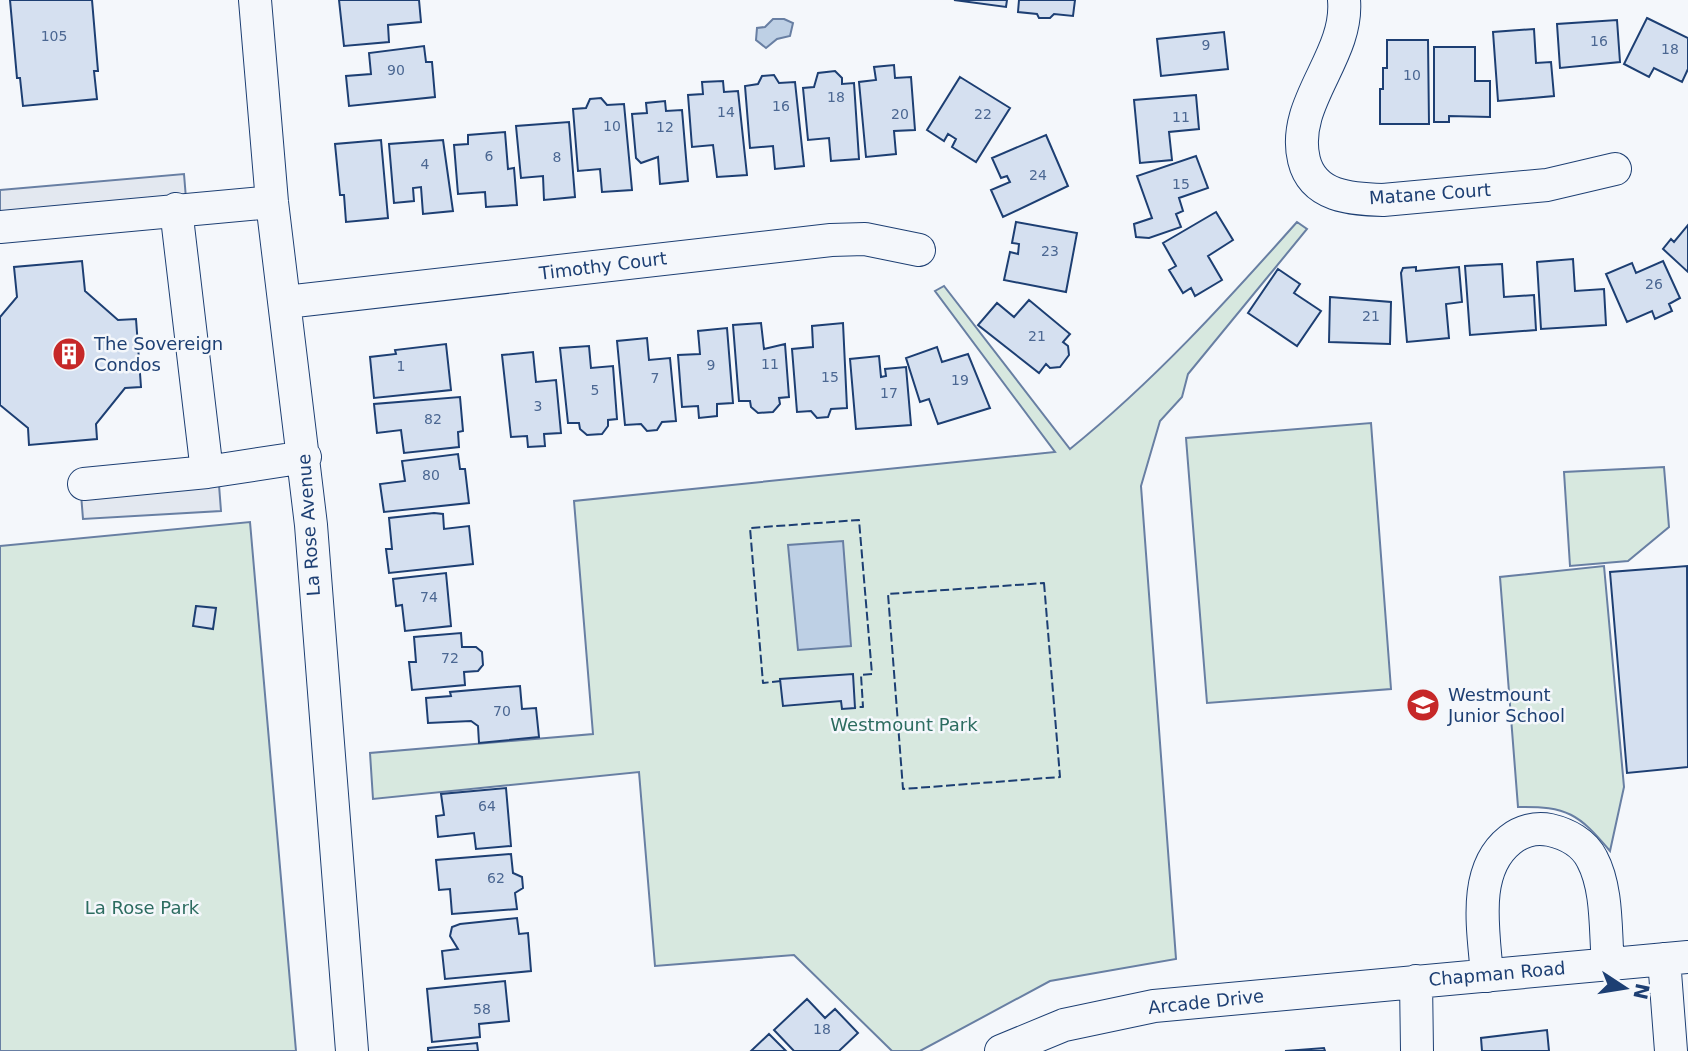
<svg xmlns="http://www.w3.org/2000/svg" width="1688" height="1051" font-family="'DejaVu Sans',sans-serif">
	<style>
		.green { fill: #d7e8df; stroke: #687fa3; stroke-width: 2 }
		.parking { fill: #e3e8f0; stroke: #687fa3; stroke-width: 2 }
		.water { fill: #bed0e5; stroke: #687fa3; stroke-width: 2 }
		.building { fill: #d5e0f0; stroke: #1d3f73; stroke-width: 2 }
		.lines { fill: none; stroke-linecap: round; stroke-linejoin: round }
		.minor-casing { stroke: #1d3f73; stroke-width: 34 }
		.minor { stroke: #f4f7fb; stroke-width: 32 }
		.fence { stroke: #1d3f73; stroke-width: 2; stroke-dasharray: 9 3.5; stroke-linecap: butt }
		.labels { text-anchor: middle; stroke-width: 5; stroke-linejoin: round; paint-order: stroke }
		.number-label { font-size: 14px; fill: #4b6792 }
		.street-label { font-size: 18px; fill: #1d3f73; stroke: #f4f7fb }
		.poi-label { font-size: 18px; fill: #1d3f73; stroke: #f4f7fb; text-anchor: start }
		.park-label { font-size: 18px; fill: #2c6c60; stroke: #f4f7fb }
	</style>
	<rect width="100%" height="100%" fill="#f4f7fb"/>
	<path class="green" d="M1297,222L1307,229L1188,374L1182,397L1160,421L1141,486L1176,959L1050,981L920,1051H892L794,955L655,966L639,772L373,799L370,753L593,734L574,501L1055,452L935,291L944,286L1070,449C1154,381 1225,303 1297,222Z
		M1371,423L1391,689L1207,703L1186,438Z
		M1664,467L1669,527L1628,561L1570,566L1564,472Z
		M250,522L296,1051H0V546Z
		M1604,566L1624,787L1610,851C1579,814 1567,806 1518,807L1500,577Z"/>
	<path class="parking" d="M184,174L188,223L0,239V190Z
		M219,485L221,511L83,519L81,494Z"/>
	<path class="water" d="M784,19L793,23L790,36L777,39L766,48L756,40L757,28L765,27L773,19Z
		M843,541L851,646L798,650L788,545Z"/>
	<path class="building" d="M10,0H92L98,71H94L97,99L23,106L20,78H17Z
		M339,0H419L421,22L388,25L389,42L344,46Z
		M954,0H1007L1006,7Z
		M1019,0H1075L1073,16L1054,14L1050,18H1039L1037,14L1018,12Z
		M1647,18L1688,38V69L1682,82L1654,68L1649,77L1624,64Z
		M1617,20L1620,62L1560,68L1557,24Z
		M1534,29L1536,63L1551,62L1554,96L1498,101L1493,32Z
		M1224,32L1228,69L1161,76L1157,39Z
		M1387,40H1428L1429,124H1380V89H1383V68H1387Z
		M424,46L426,62H432L435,97L349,106L346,76L371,74L369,53Z
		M1434,47H1475V81H1490V117L1449,116V122H1434Z
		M894,65L895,78L911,77L915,130L894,131L896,154L866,157L859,82L876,80L874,67Z
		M835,71L842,78V84L854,83L859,159L831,161L829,138L808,140L803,88L814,87L818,73Z
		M774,75L779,83L795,82L804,166L775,169L773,146L750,148L745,86L758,84L762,76Z
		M960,77L1010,108L976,162L952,147L956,139L948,134L944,141L927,130Z
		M723,81L724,92L738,91L747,175L717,177L713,145L692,147L688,95L703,94L702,82Z
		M1196,95L1199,129L1169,132L1172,160L1140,163L1134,100Z
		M601,98L607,105L624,104L632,190L602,192L600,169L578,171L573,109L586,108L590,99Z
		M665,101L666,111L682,110L688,181L660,184L658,157L641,163L636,158L632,114L647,113L646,103Z
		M569,122L575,197L544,200L543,176L521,178L516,126Z
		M505,132L508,169L514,168L517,205L486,207L485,192L458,194L454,145L468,144V135Z
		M1046,135L1068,186L1003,217L991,190L1010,182L1007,176L1001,178L992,158Z
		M381,140L388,218L346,222L344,195H340L335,144Z
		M443,140L453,211L423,214L421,187L413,188L414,201L394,203L389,144Z
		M1196,156L1208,188L1179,198L1183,211L1176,214L1181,227L1149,238L1136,237L1134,224L1152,218L1137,176Z
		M1216,212L1233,240L1208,256L1222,280L1195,296L1191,288L1183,293L1169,270L1176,266L1163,243Z
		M1016,222L1077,233L1066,292L1004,280L1010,252L1018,254L1019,244L1012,243Z
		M1688,225V272L1663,249L1671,239L1674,242Z
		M1573,259L1575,291L1604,289L1606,325L1541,329L1537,262Z
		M82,261L85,291L118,320L136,319L141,387L125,388L96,424L97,439L29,445L28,428L0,405V317L17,297L14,267Z
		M1663,261L1680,298L1669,304L1672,311L1655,319L1652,311L1627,322L1606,274L1632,263L1636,273Z
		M1502,264L1504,297L1534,295L1536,330L1470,335L1465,266Z
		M1416,267V271L1459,267L1462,302L1446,304L1449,338L1407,342L1401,273L1403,268Z
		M1278,269L1300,284L1294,293L1321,311L1297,346L1248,313Z
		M1330,297L1391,302L1390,344L1329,342Z
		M1029,300L1070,334L1063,342L1068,346L1069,355L1060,367L1050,368L1046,364L1039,373L978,325L997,303L1014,317Z
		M761,323L764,349L785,344L789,397L779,398L780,404L773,412L758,413L751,407L750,401H739L733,325Z
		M843,323L847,408L831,409L828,417L817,418L811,411L797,412L792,349L813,347L812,326Z
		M727,328L733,403L717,404V416L699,418L698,406L682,407L678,355L700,354L698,331Z
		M647,338L649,360L670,358L676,421L662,422L657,430L647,431L641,424L625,425L617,341Z
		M446,344L451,390L374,398L370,357L396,354L395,350Z
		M589,346L591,368L613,366L617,419L608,420V426L602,434L587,435L580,429L579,423H568L560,348Z
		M937,347L942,362L968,354L990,408L938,424L929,399L920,402L906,358Z
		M533,352L536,382L556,380L561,433L544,434L545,446L528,447L527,436L511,437L502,355Z
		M879,356L881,377L886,376L885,369L906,367L911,425L856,429L850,359Z
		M460,397L463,431L458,432L459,447L404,453L401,430L377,433L374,404Z
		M458,454L460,469H465L469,503L384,512L380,484L405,481L402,461Z
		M434,513L443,514L444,529L469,526L473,564L389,573L386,549H392L389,518Z
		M1687,566L1688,767L1627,773L1610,572Z
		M446,573L451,626L405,631L402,605L396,606L393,579Z
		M196,606L216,608L213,629L193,626Z
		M461,633L462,647H476L482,652L483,665L478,671L464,672L465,685L412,690L409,662H416L414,637Z
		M853,674L855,708L842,709L841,701L783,706L780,679Z
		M520,686L522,709L536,708L539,737L479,743L478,726L471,721L428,723L426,698L451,696L450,692Z
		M506,788L511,846L476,849L474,833L438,837L436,816L444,815L441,794Z
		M511,854L513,873L522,877L523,888L515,893L517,909L452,914L450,889L439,890L436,860Z
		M517,918L519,934L528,933L531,971L445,979L442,951L458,949L450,936L452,927L460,924Z
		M505,981L509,1021L479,1024L480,1037L432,1042L427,989Z
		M807,999L825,1018L835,1009L858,1033L839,1051H794L774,1030Z
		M1547,1030L1549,1051H1482L1481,1038Z
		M769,1034L786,1051H751Z
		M477,1043L478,1051H428V1048Z
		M1324,1048L1325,1051H1285Z"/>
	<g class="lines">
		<defs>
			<path id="minor" d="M255,0L272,202L311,525L352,1051
				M1344,0C1349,57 1290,103 1304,160C1313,197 1351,199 1383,200L1547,185L1615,169
				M176,209L207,472
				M0,227L272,202
				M286,302L831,240L865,239L919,250
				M84,484L207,472L305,457
				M1664,959L1671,1051
				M1487,976C1484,932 1471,871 1510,840C1521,831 1536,827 1550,830C1567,834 1584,843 1592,859C1608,889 1605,931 1608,964
				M1416,981L1417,1051
				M1001,1051L1064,1025L1154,1006L1688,957"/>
		</defs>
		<use href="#minor" class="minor-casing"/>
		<use href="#minor" class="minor"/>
		<path class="fence" d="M1044,583L1060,777L903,789L888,594Z
			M781,681L763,683L750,528L859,520L872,674L861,675L863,707H856"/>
	</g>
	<defs>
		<symbol id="building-disc" viewBox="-11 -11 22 22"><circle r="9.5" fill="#c62828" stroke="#f4f7fb"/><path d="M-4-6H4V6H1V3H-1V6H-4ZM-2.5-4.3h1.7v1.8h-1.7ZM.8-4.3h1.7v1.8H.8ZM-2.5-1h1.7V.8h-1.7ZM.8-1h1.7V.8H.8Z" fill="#fff"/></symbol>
		<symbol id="school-disc" viewBox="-11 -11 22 22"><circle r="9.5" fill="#c62828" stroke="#f4f7fb"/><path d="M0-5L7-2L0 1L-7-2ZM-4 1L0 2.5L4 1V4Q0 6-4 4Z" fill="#fff"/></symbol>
	</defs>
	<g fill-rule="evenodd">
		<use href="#building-disc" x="50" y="335" width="38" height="38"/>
		<use href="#school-disc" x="1404" y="686" width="38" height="38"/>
	</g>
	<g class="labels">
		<g class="number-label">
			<text x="54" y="41">105</text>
			<text x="1599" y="46">16</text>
			<text x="1206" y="50">9</text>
			<text x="1670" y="54">18</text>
			<text x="396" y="75">90</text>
			<text x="1412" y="80">10</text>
			<text x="836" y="102">18</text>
			<text x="781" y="111">16</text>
			<text x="726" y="117">14</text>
			<text x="900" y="119">20</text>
			<text x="983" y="119">22</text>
			<text x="1181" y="122">11</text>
			<text x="612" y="131">10</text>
			<text x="665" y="132">12</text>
			<text x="489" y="161">6</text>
			<text x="557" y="162">8</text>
			<text x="425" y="169">4</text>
			<text x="1038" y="180">24</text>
			<text x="1181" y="189">15</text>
			<text x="1050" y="256">23</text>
			<text x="1654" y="289">26</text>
			<text x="1371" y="321">21</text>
			<text x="1037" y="341">21</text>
			<text x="770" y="369">11</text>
			<text x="711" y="370">9</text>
			<text x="401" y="371">1</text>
			<text x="830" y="382">15</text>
			<text x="655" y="383">7</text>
			<text x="960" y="385">19</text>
			<text x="595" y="395">5</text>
			<text x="889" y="398">17</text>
			<text x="538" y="411">3</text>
			<text x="433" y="424">82</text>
			<text x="431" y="480">80</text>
			<text x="429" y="602">74</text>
			<text x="450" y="663">72</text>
			<text x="502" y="716">70</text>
			<text x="487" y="811">64</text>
			<text x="496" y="883">62</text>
			<text x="482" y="1014">58</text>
			<text x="822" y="1034">18</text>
		</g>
		<g class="street-label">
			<text transform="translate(1430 194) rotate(-4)" y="6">Matane Court</text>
			<text transform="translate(603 266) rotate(-7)" y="6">Timothy Court</text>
			<text transform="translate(309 525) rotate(-94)" y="6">La Rose Avenue</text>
			<text transform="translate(1497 974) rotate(-5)" y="6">Chapman Road</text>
			<text transform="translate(1206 1002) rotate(-6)" y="6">Arcade Drive</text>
		</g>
		<g class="poi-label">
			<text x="94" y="350">The Sovereign<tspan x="94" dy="21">Condos</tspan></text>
			<text x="1448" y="701">Westmount<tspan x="1448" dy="21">Junior School</tspan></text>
		</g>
		<g class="park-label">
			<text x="904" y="731">Westmount Park</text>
			<text x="142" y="914">La Rose Park</text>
		</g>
	</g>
	<g transform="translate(1625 988) rotate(102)" stroke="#f4f7fb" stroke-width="5" paint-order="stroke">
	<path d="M0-5L12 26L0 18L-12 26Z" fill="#1d3f73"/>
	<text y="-10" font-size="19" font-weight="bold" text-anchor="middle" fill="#1d3f73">N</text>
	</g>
</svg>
